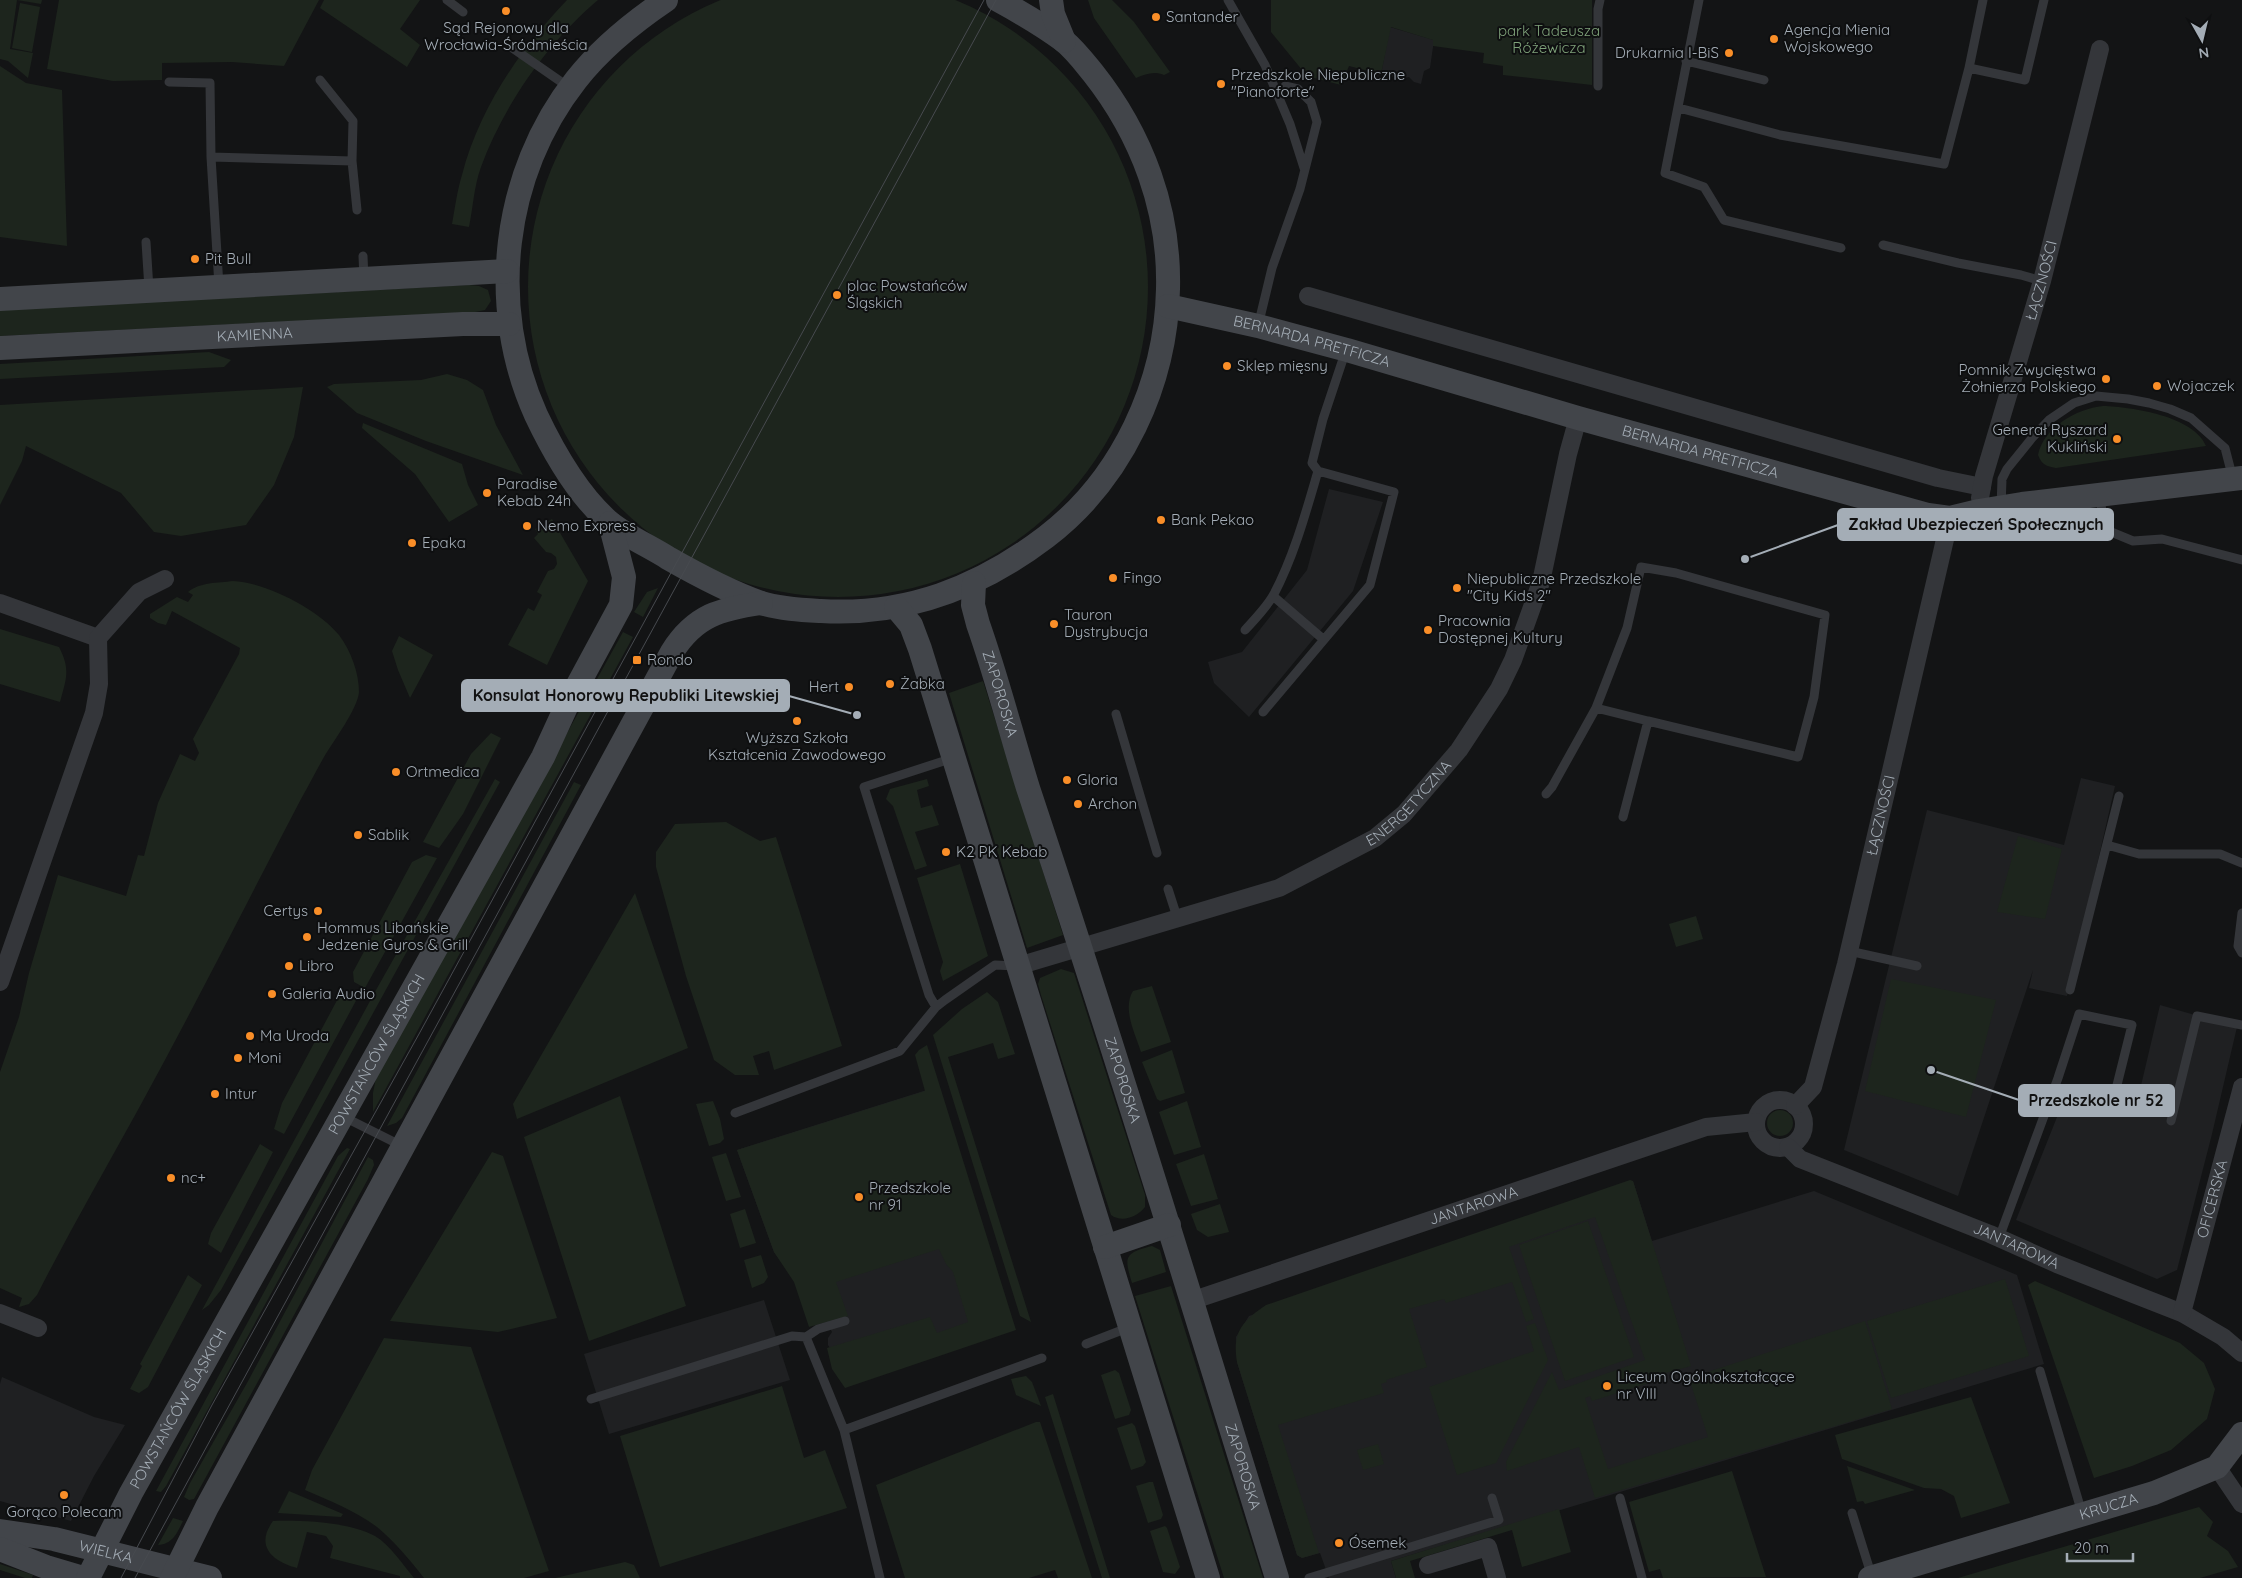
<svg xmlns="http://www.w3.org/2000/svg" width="2242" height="1578" font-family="Quicksand,sans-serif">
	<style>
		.built { fill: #1f2022 }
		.green { fill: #1d251d }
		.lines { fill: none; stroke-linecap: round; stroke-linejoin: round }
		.lane { stroke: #34363a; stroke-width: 9 }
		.street { stroke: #34363a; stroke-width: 18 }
		.secondary { stroke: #42454a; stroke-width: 24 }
		.tram { stroke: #474a4f; stroke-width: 1 }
		.poi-dot { fill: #f98e28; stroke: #0e0f10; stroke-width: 2 }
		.labels { text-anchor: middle; stroke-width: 4; stroke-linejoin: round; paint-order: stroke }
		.poi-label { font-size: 15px; fill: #a4adb6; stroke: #0e0f10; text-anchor: start }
		.park-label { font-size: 15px; fill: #7fa27a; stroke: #0e0f10 }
		.street-label { font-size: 15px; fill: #a4adb6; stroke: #0e0f10 }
		.leader { fill: none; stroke: #a4adb6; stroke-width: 2 }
		.callout-dot { fill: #a4adb6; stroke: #0e0f10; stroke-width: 2 }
		.callout { fill: #a4adb6; stroke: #a4adb6; stroke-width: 2 }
		.callout-label { font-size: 16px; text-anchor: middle; font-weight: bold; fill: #111 }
	</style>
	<rect width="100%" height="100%" fill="#131415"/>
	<path class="built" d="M1390,27L1434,40L1430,68L1424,71L1421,84L1414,82L1409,77L1400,79L1381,74Z
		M1329,489L1383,502L1353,591L1249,717L1214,683L1208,662L1242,652L1307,570Z
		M2081,778L2115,786L2067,996L2029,988L2033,970L1958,1196L1844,1150L1927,810L2064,845Z
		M2160,1005L2237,1027L2212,1134L2177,1270L2157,1279L2016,1220L2067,1092L2135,1111Z
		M930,1089L1005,1329L849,1379L828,1345V1338L832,1332L829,1326L774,1252L737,1150Z
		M1633,1181L1652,1241L1814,1191L2017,1275L2044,1364L1391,1561L1396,1578H1329L1320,1553L1302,1558L1297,1555L1237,1362L1236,1337L1249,1316Z
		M764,1300L790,1380L609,1434L584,1354Z
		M2,1377L94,1417L125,1425L94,1476L71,1521L0,1501V1384Z"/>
	<path class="green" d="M528 287a310 310 0 1 1 620 0a310 310 0 1 1-620 0Z
		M0,0H42L41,4L17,0L10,49L33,53L28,78L8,61L0,59Z
		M59,0H319L284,66L232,62L162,63V80L113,81L47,69Z
		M324,0H420L400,29L420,45L407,67L320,8Z
		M567,0H598C548,42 503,106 481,167C474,186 473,208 469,227L452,224C455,208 457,191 462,175C479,109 520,49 567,0Z
		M1088,0H1112L1134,22L1170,72L1164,75C1154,71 1146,74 1136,78L1094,18Z
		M1271,0H1592V85L1503,75V66L1483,63L1484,53L1433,46V40L1391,27L1381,74L1349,66L1341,85L1307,76L1271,32Z
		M20,3L40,7L32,52L12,48Z
		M0,66L26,83L62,90L67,246L0,237Z
		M469,285L479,286L488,290L491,301L485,310L475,312L0,336V310Z
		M209,352L231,360L224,367L0,379V364Z
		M447,374L467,380L483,390L496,425L523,475L426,441L357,413L327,387L334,384L421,380Z
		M303,387L294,437L274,485L246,525L181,536L154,532L121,493L26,446L22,461L0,505V405Z
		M2103,406C2132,407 2194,416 2206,446L2056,468C2046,466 2042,465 2038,455C2044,427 2076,409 2103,406Z
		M363,423L462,464L468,485L478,505L449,522L415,474L362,428Z
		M552,519L588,581L547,665L508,645L528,608L534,611L542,595L537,592L548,571L554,569L557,564L556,557L551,553L546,552L534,538L538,534L535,529Z
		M233,581C265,582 318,609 339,635C351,651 359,673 359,692C358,708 333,742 324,757C316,771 309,785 301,799C247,902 195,1006 139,1108C105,1170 69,1232 37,1295L29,1304L19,1307L22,1298L0,1288V1072L19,1017L29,973L58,875L126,896L138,855L144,856L158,803L180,754L195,761L199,753L193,739L239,654L240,648L172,611L166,625L158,623L150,618V614L177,597L188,602L193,595L188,592C200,582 218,583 233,581Z
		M658,588L643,617L634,612L647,592Z
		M0,629L59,647C71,670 66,679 60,702L0,684Z
		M623,632L633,637L373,1112V1093L376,1078Z
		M399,636L433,655L410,698L398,670L392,651Z
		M983,681L1063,935L1027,948L949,693Z
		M491,733L501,738L463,814L439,848L423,842L471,754Z
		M495,779L500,782L221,1290L209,1305L202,1310L376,990Z
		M927,779L929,786L917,790L921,808L932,805L939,825L915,832L927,866L915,870L893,806L886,799L890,789Z
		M574,782L581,785L402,1118L396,1123L387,1126Z
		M726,822L760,841L776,837L842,1046L774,1070L769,1051L753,1056L759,1075H735L714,1060L686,976L656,867V852L675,824Z
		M2018,836L2062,849L2045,919L1997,912Z
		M426,855L437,858L365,988L354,982L353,972L412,862Z
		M960,864L988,956L943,981L940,971L943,962L917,878Z
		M635,893L688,1048L517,1119L513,1104Z
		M1696,916L1703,939L1676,947L1669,924Z
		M1061,969L1074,973L1145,1195V1207C1137,1217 1122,1223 1111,1215L1041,995L1038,984L1040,978Z
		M1891,979L1996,1000L1966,1117L1865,1091Z
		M1152,986L1171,1042L1141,1052C1135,1033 1122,1009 1133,991Z
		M342,991L358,997L284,1134L274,1129L282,1103Z
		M987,992L998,1002L1015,1054L998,1059L993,1043L948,1057L1031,1322L1020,1316L933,1035L962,1009Z
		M927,1045L1016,1330L845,1388L832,1369L827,1348L930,1317L937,1333L968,1322L953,1272L946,1264L939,1249L836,1282L848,1316L809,1327L794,1282L774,1252L737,1150L925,1091L915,1055L919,1050Z
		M1172,1050L1185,1093L1160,1101L1157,1099L1142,1062Z
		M620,1096L686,1306L589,1341L524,1137Z
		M713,1101L720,1119L724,1139L720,1143L709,1146L696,1104Z
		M1187,1101L1201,1147L1174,1155L1159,1112Z
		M1767 1123a13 13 0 1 1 26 0a13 13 0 1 1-26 0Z
		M260,1144L273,1152L221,1253L208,1244L211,1233Z
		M347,1148L350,1149L166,1486L161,1492L156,1491L338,1156Z
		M492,1152L503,1156L557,1318L498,1332L390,1321Z
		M726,1153L741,1197L726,1201L712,1157Z
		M1204,1154L1218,1199L1191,1206L1176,1164Z
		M368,1157L373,1160L374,1165L368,1179L194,1499L189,1500L184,1497L190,1483L247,1383Z
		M1630,1180L1633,1181L1691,1366L1651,1377L1652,1382L1592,1401L1590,1396L1585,1398L1608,1469L1708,1437L1689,1378L1865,1321L1892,1409L1595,1498L1579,1447L1507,1471L1506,1462L1552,1372L1559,1390L1645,1360L1595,1217L1509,1247L1534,1319L1526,1322L1512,1282L1446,1303L1444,1299L1409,1309L1427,1367L1386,1380L1387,1382L1381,1384L1384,1393L1278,1425L1319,1553L1302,1558L1297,1555L1237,1362C1232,1333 1242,1321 1266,1305Z
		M1220,1204L1229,1232L1208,1237L1197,1230L1191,1214Z
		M745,1209L756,1243L740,1248L730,1214Z
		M1588,1221L1634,1357L1565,1381L1519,1245Z
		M1152,1246L1160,1250L1166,1272L1132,1283C1124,1257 1124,1253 1152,1246Z
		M761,1255L768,1277L764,1283L752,1288L744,1260Z
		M188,1275L202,1285L148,1387L139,1393L130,1389L142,1366L140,1364Z
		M2005,1279L2029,1356L1891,1398L1867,1321Z
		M2035,1281L2180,1343L2204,1363L2215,1389L2207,1419L2171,1450L2132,1466L2094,1478L2028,1285Z
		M1171,1286L1263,1578H1224L1135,1296Z
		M1535,1323L1548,1360L1496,1463L1457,1475L1429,1387L1534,1351L1526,1326Z
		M384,1338L471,1347L549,1571L524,1578H424C410,1560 395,1542 377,1527C356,1511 330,1501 305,1490L312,1470Z
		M1115,1370L1119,1373L1131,1410L1129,1415L1115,1419L1101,1375Z
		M1026,1376L1032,1382L1041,1406L1016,1395L1011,1379Z
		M782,1386L804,1458L825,1450L847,1508L660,1567L620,1436Z
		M1053,1394L1110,1578H1102L1045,1397Z
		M1971,1397L2010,1503L1961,1518L1954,1496L1941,1489L1924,1488L1842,1459L1835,1435Z
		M1036,1422H1040L1092,1578H1058L1055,1570L1029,1578H905L876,1485Z
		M1132,1423L1135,1426L1146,1462L1143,1466L1131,1470L1117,1428Z
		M1378,1444L1384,1464L1363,1470L1357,1450Z
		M1847,1466L1915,1490L1865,1504L1863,1501L1857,1502Z
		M1732,1471L1766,1577L1663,1578L1660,1569L1649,1572L1629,1502Z
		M1149,1482H1153L1163,1515L1161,1519L1148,1523L1136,1486Z
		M289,1491L343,1514L341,1517L278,1513Z
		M2199,1507L2213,1522L2207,1536L2228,1551L2238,1567L2200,1578H1958Z
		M1559,1509L1571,1552L1522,1567L1512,1530L1410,1561L1415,1578H1396L1391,1561Z
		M173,1518L183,1521C177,1533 173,1544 158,1545Z
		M273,1521C301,1520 350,1522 375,1536C390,1545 403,1565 414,1578H400V1576L330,1558L333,1546L326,1536L307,1532L297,1568C274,1562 254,1547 273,1521Z
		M1165,1526L1167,1528L1180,1567L1175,1574L1163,1572L1150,1531Z
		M625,1562L634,1565L640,1578H555Z
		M0,1564L33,1575L32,1578H25L0,1570Z"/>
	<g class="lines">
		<path class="lane" d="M447,0L463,12
			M1228,0L1265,65L1290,124L1304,168
			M1699,0L1665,173L1704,187L1724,220L1841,248
			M511,47L570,88
			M1686,61L1764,80
			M1969,68L2025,80L2044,0
			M320,80L353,121L352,161
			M169,82L210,83L211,157L352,161L357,210
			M1598,86V9L1600,0
			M1679,108L1780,135L1944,164L1969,68L1983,0
			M211,157L219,286
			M146,242L149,289
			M1883,245L1958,263L2021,275L2042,281
			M363,256L364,279
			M1258,326L1272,268L1300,189L1317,122L1311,102L1298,89L1285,86
			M2100,495L2104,529L2133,541L2162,539L2242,560
			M2001,507L2002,479L2007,469L2032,438L2049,420L2074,403L2096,396L2128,399L2149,403L2170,409L2191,418L2225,448L2233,479
			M1273,596L1323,639
			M1245,630C1255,619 1267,607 1274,594C1294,556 1306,512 1318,471
			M1596,708L1627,628L1641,567L1676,573L1825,615L1814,697L1798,757L1648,721
			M1263,712L1370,585L1394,492L1318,471L1312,463L1323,419L1346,350
			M1116,714L1157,853
			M1546,794L1552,787L1596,708L1648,721L1623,817
			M2107,845L2139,854H2220L2242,863
			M1168,889L1178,920
			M2242,913L2238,946L2242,953
			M1849,951L1917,966
			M2070,990L2119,796
			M936,1007L929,995L864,787L953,758
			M735,1113L900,1051L936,1007L945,1000L995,965L1016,966
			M344,1117L402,1146
			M2171,1121L2197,1016L2242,1025
			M1999,1238L2058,1078L2079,1014L2132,1025L2113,1101
			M806,1337L844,1430L880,1578
			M1086,1344L1130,1327
			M2040,1371L2082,1513
			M591,1399L792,1336L806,1337L818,1329L845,1321
			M844,1430L1042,1358
			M1620,1498L1642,1578
			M1852,1513L1872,1577
			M1309,1578L1499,1520L1492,1498"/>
		<g class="street">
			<path d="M1308,296L1938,478L1982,487"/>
			<path id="s1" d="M1980,498L1984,476L2042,281L2100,49"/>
			<path d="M0,603L98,638"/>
			<path id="s2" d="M1018,966L1279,888L1375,838L1404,814L1459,750L1499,689L1513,660L1541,582L1568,454L1578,418"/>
			<path d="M0,982L94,713L99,684L98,638L139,592L165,579"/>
			<circle cx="1780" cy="1124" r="24"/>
			<path id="s3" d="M1795,1106L1813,1087L1846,964L1950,518"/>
			<path id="s4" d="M1788,1147L1800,1159L1990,1234L2057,1264L2182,1313L2223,1337L2242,1353"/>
			<path id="s5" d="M1191,1301L1706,1127L1756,1122"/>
			<path d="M0,1313L38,1328"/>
			<path id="s6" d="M2182,1313L2242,1087"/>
			<path d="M2217,1467L2242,1504"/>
			<path d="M1428,1565L1488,1547L1497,1578"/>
		</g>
		<g class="secondary">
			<path d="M666,0C632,23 601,48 576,80C502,174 487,307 536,415C554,453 577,494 609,522C626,536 649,546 668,558C696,574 730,592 761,603C780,609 802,610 821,611C906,616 979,588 1046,537C1122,479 1166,384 1168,289C1170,210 1142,135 1093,73C1084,62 1075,50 1064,41C1044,26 1020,12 998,0"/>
			<path d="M1051,0L1053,14L1064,41"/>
			<path d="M0,299L507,271"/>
			<path id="s7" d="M1168,306L1258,326L1347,350L1578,418L1928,515L1950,518L1979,511L2022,504L2242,478"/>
			<path id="s8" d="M0,348L463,324H509"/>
			<path id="s9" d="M974,583L973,605L978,624C997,678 1011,733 1028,788C1115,1050 1196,1314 1277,1578"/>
			<path d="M896,607L911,625L920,649L1208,1578"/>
			<path d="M1105,1247L1169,1225"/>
			<path id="s10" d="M0,1531L54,1539L210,1578"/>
			<path d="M0,1549L46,1567L83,1578"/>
			<path id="s11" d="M88,1578L131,1493L543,757L566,707L621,605L624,577L610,523"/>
			<path d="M172,1578L207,1507L672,652C695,615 721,609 761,603"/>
			<path id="s12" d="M1870,1578L2154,1493L2217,1467L2242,1434"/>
		</g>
		<path class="tram" d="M121,1578L212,1405L419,1034L984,0
			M135,1578L996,0"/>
	</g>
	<g class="poi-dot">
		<circle cx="506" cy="11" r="5"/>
		<circle cx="1156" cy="17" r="5"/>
		<circle cx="1774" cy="39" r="5"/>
		<circle cx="1729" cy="53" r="5"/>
		<circle cx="1221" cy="84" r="5"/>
		<circle cx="195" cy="259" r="5"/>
		<circle cx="837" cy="295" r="5"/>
		<circle cx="1227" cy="366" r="5"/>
		<circle cx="2106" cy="379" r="5"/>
		<circle cx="2157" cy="386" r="5"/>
		<circle cx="2117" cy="439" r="5"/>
		<circle cx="487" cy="493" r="5"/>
		<circle cx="1161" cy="520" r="5"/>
		<circle cx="527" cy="526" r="5"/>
		<circle cx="412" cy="543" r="5"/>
		<circle cx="1113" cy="578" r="5"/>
		<circle cx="1457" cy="588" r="5"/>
		<circle cx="1054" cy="624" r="5"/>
		<circle cx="1428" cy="630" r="5"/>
		<rect x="632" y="655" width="10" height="10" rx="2.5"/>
		<circle cx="890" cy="684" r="5"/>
		<circle cx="849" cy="687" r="5"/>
		<circle cx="797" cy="721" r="5"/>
		<circle cx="396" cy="772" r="5"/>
		<circle cx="1067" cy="780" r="5"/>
		<circle cx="1078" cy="804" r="5"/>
		<circle cx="358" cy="835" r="5"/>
		<circle cx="946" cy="852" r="5"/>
		<circle cx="318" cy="911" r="5"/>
		<circle cx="307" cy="937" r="5"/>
		<circle cx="289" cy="966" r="5"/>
		<circle cx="272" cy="994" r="5"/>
		<circle cx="250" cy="1036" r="5"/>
		<circle cx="238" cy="1058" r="5"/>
		<circle cx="215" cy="1094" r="5"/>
		<circle cx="171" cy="1178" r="5"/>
		<circle cx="859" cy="1197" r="5"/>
		<circle cx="1607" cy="1386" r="5"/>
		<circle cx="64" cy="1495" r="5"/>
		<circle cx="1339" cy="1543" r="5"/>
	</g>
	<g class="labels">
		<g class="poi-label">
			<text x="1166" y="22">Santander</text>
			<text x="506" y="33" text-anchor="middle">Sąd Rejonowy dla<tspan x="506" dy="17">Wrocławia-Śródmieścia</tspan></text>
			<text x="1784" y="35">Agencja Mienia<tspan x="1784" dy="17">Wojskowego</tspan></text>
			<text x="1719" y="58" text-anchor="end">Drukarnia I-BiS</text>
			<text x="1231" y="80">Przedszkole Niepubliczne<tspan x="1231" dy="17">"Pianoforte"</tspan></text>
			<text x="205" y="264">Pit Bull</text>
			<text x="847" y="291">plac Powstańców<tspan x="847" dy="17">Śląskich</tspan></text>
			<text x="1237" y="371">Sklep mięsny</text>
			<text x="2096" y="375" text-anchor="end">Pomnik Zwycięstwa<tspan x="2096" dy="17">Żołnierza Polskiego</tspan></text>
			<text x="2167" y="391">Wojaczek</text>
			<text x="2107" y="435" text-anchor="end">Generał Ryszard<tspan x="2107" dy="17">Kukliński</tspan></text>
			<text x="497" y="489">Paradise<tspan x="497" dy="17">Kebab 24h</tspan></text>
			<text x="1171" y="525">Bank Pekao</text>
			<text x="537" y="531">Nemo Express</text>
			<text x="422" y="548">Epaka</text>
			<text x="1123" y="583">Fingo</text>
			<text x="1467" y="584">Niepubliczne Przedszkole<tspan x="1467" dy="17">"City Kids 2"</tspan></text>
			<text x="1064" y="620">Tauron<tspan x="1064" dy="17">Dystrybucja</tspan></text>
			<text x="1438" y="626">Pracownia<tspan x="1438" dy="17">Dostępnej Kultury</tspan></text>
			<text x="647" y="665">Rondo</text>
			<text x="900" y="689">Żabka</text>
			<text x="839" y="692" text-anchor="end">Hert</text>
			<text x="797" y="743" text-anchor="middle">Wyższa Szkoła<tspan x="797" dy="17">Kształcenia Zawodowego</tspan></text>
			<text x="406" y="777">Ortmedica</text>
			<text x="1077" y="785">Gloria</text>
			<text x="1088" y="809">Archon</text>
			<text x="368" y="840">Sablik</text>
			<text x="956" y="857">K2 PK Kebab</text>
			<text x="308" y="916" text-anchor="end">Certys</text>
			<text x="317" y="933">Hommus Libańskie<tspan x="317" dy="17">Jedzenie Gyros &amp; Grill</tspan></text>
			<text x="299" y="971">Libro</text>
			<text x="282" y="999">Galeria Audio</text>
			<text x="260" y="1041">Ma Uroda</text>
			<text x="248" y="1063">Moni</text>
			<text x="225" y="1099">Intur</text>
			<text x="181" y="1183">nc+</text>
			<text x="869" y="1193">Przedszkole<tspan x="869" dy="17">nr 91</tspan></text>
			<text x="1617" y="1382">Liceum Ogólnokształcące<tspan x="1617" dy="17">nr VIII</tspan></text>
			<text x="64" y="1517" text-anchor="middle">Gorąco Polecam</text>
			<text x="1349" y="1548">Ósemek</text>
		</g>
		<g class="park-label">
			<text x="1549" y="36">park Tadeusza<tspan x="1549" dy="17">Różewicza</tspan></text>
		</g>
		<g class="street-label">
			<text dy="5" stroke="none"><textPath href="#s1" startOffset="226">ŁĄCZNOŚCI</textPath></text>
			<text dy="5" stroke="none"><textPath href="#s8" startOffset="255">KAMIENNA</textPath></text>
			<text dy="5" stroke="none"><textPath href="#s7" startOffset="148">BERNARDA PRETFICZA</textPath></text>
			<text dy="5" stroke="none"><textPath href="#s7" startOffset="552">BERNARDA PRETFICZA</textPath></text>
			<text dy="5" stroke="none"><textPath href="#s9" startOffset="115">ZAPOROSKA</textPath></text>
			<text dy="5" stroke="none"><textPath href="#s2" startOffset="429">ENERGETYCZNA</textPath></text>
			<text dy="5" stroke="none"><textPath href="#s3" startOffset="306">ŁĄCZNOŚCI</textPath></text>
			<text dy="5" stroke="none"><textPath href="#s11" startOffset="598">POWSTAŃCÓW ŚLĄSKICH</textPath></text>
			<text dy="5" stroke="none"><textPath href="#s9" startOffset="520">ZAPOROSKA</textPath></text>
			<text dy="5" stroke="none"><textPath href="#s6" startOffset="118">OFICERSKA</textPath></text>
			<text dy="5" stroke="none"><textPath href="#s5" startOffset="298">JANTAROWA</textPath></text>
			<text dy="5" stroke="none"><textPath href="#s4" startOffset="250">JANTAROWA</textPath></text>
			<text dy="5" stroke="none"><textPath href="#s11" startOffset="192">POWSTAŃCÓW ŚLĄSKICH</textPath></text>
			<text dy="5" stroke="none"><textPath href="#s9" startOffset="925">ZAPOROSKA</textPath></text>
			<text dy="5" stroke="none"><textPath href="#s12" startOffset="249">KRUCZA</textPath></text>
			<text dy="5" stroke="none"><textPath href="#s10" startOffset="108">WIELKA</textPath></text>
		</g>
	</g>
	<path class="leader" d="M1745 559L1838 525M857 715L789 696M1931 1070L2019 1100"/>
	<g class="callout-dot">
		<circle cx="1745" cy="559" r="5"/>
		<circle cx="857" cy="715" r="5"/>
		<circle cx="1931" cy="1070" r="5"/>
	</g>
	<g class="callout">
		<rect x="1838" y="509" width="275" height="31" rx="5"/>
		<rect x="462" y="680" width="327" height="31" rx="5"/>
		<rect x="2019" y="1085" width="155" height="31" rx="5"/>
	</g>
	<g class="callout-label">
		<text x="1976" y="530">Zakład Ubezpieczeń Społecznych</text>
		<text x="626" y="701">Konsulat Honorowy Republiki Litewskiej</text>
		<text x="2096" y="1106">Przedszkole nr 52</text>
	</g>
	<g transform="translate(2202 40) rotate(172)" stroke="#0e0f10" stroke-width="4" paint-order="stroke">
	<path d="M0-4L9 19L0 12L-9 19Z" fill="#a4adb6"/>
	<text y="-8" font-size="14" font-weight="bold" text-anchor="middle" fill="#a4adb6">N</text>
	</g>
	<path d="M2067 1553v8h66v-8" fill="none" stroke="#a4adb6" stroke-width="2.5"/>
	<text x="2074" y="1553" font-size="15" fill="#a4adb6" stroke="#0e0f10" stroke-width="4" paint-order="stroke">20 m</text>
</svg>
